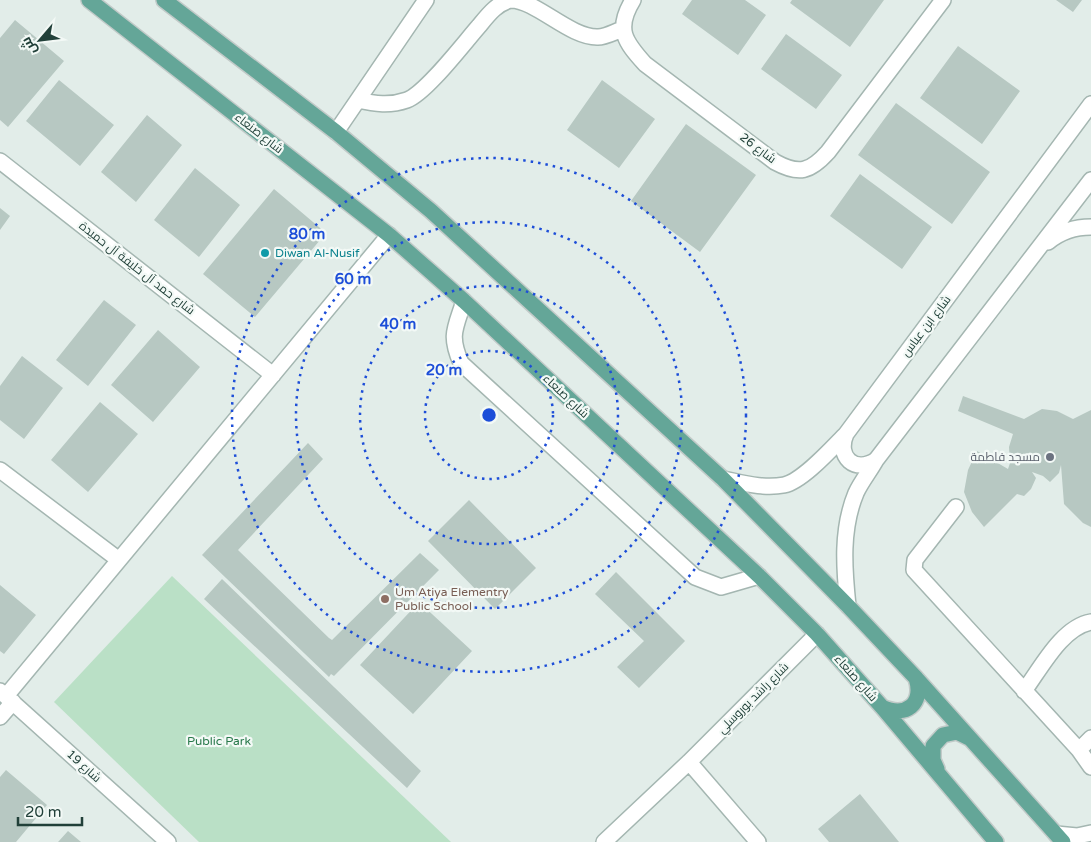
<svg xmlns="http://www.w3.org/2000/svg" width="1091" height="842" font-family="'Varela Round',Cairo,sans-serif">
	<style>
		.green { fill: #bae0c6 }
		.building { fill: #b7c8c2 }
		.lines { fill: none; stroke-linecap: round; stroke-linejoin: round }
		.minor-casing { stroke: #a4b6b1; stroke-width: 18 }
		.major-casing { stroke: #c1cac8; stroke-width: 18 }
		.minor { stroke: #fff; stroke-width: 15 }
		.major { stroke: #64a698; stroke-width: 15 }
		.ring { fill: none; stroke: #1d4ed8; stroke-width: 2.5; stroke-dasharray: 2.5 5 }
		.culture-dot { fill: #0f9aa8; stroke: #f3f9f6; stroke-width: 2 }
		.worship-dot { fill: #6b7280; stroke: #f3f9f6; stroke-width: 2 }
		.education-dot { fill: #8d6e63; stroke: #f3f9f6; stroke-width: 2 }
		.labels { text-anchor: middle; stroke-width: 4.5; stroke-linejoin: round; paint-order: stroke }
		.street-label { font-size: 12px; fill: #214039; stroke: #f3f9f6 }
		.culture-label { font-size: 12px; fill: #0d838f; stroke: #f3f9f6; text-anchor: start }
		.worship-label { font-size: 12px; fill: #5b616d; stroke: #f3f9f6; text-anchor: end }
		.education-label { font-size: 12px; fill: #785e54; stroke: #f3f9f6; text-anchor: start }
		.park-label { font-size: 12px; fill: #28794b; stroke: #f3f9f6 }
		.centre { fill: #1d4ed8; stroke: #f3f9f6; stroke-width: 2.5 }
		.ring-label { font-size: 15px; text-anchor: middle; font-weight: bold; fill: #1d4ed8; stroke: #f3f9f6; stroke-width: 4.5; stroke-linejoin: round; paint-order: stroke }
	</style>
	<rect width="100%" height="100%" fill="#e2ede9"/>
	<path class="green" d="M172,576L451,842H199L54,702Z"/>
	<path class="building" d="M692,0H745L766,15L738,55L682,14Z
		M792,0H884L850,47L790,3Z
		M1056,0H1082L1073,12Z
		M15,20L64,61L8,127L0,120V38Z
		M786,34L842,75L816,109L761,69Z
		M958,46L1020,91L982,144L920,98Z
		M59,80L114,125L80,166L26,121Z
		M602,80L655,119L619,168L567,130Z
		M896,103L990,172L952,224L858,155Z
		M147,115L182,145L136,202L101,172Z
		M686,124L756,175L700,252L631,201Z
		M195,168L240,205L199,257L154,220Z
		M860,174L932,227L902,269L830,216Z
		M274,189L326,233L255,317L203,274Z
		M0,208L10,216L0,230Z
		M104,300L136,325L88,386L56,360Z
		M158,330L200,367L153,422L111,385Z
		M22,356L63,388L24,439L0,420V386Z
		M963,396L1024,419L1042,409L1057,411L1073,419L1091,410V527L1083,523L1064,504L1061,465L1059,473L1050,482L1043,476L1032,472L1036,478L1031,489L1024,496L1017,494L984,527L972,512L964,492L968,470L977,451L1008,469L1010,463L1009,447L1013,434L958,411Z
		M100,402L138,434L88,492L51,460Z
		M308,443L323,459L238,550L329,638L332,640L420,553L439,570L334,676L331,674L329,677L202,555Z
		M469,500L536,568L495,609L428,541Z
		M616,572L685,641L639,688L617,667L644,641L595,594Z
		M222,579L421,771L407,788L204,599Z
		M0,585L36,615L4,654L0,651Z
		M419,602L472,651L413,714L360,665Z
		M6,770L47,805L16,842H0V777Z
		M860,794L899,842H829L818,829Z
		M68,831L81,842H58Z"/>
	<g class="lines">
		<defs>
			<path id="minor" d="M633,0C615,29 625,42 645,64L775,162C799,175 810,172 828,152L943,0
				M358,100C375,104 390,106 407,100C426,93 464,43 479,26C488,15 497,3 511,0C536,0 570,38 598,37C606,37 616,31 623,29
				M336,132L426,0
				M0,161L273,375
				M1048,242C1060,232 1075,227 1091,227
				M464,301C455,329 449,335 461,363L695,577L721,587L759,576
				M846,434C836,457 855,474 876,460
				M0,470L119,560
				M723,479C743,483 764,489 784,485C803,481 833,447 846,434L1091,104
				M956,507L915,560L914,570L1079,750L1091,767
				M848,606C844,568 841,529 856,493C861,482 870,471 876,460L1091,180
				M0,691L168,842
				M1024,691C1041,668 1062,627 1091,622
				M6,696L389,235
				M0,717L13,702
				M1079,750L1091,738
				M689,762L758,842
				M1056,834L1077,836L1091,833
				M604,842L689,762L817,634"/>
			<path id="major" d="M89,0L389,235L464,301L759,576L817,634L882,707L996,842
				M164,0L336,132L431,211L723,479L848,606L916,678L1063,842
				M882,707C906,718 924,704 916,678
				M937,769L933,760V746L943,735L957,732L969,738"/>
		</defs>
		<use href="#minor" class="minor-casing"/>
		<use href="#major" class="major-casing"/>
		<use href="#minor" class="minor"/>
		<use href="#major" class="major"/>
	</g>
	<g class="ring">
		<circle cx="489" cy="415" r="64"/>
		<circle cx="489" cy="415" r="129"/>
		<circle cx="489" cy="415" r="193"/>
		<circle cx="489" cy="415" r="257"/>
	</g>
	<circle class="culture-dot" cx="265" cy="253" r="5"/>
	<circle class="worship-dot" cx="1050" cy="457" r="5"/>
	<circle class="education-dot" cx="385" cy="599" r="5"/>
	<g class="labels">
		<g class="street-label">
			<text transform="translate(259 133) rotate(38)" y="4">شارع صنعاء</text>
			<text transform="translate(758 148) rotate(37)" y="4">شارع 26</text>
			<text transform="translate(137 268) rotate(38)" y="4">شارع حمد آل خليفة آل حميدة</text>
			<text transform="translate(926 326) rotate(-53)" y="4">شارع ابن عباس</text>
			<text transform="translate(566 396) rotate(43)" y="4">شارع صنعاء</text>
			<text transform="translate(856 678) rotate(48)" y="4">شارع صنعاء</text>
			<text transform="translate(753 698) rotate(-45)" y="4">شارع راشد بوروسلي</text>
			<text transform="translate(84 766) rotate(42)" y="4">شارع 19</text>
		</g>
		<g class="culture-label">
			<text x="275" y="257">Diwan Al-Nusif</text>
		</g>
		<g class="worship-label">
			<text x="1040" y="461">مسجد فاطمة</text>
		</g>
		<g class="education-label">
			<text x="395" y="596">Um Atiya Elementry<tspan x="395" dy="14">Public School</tspan></text>
		</g>
		<g class="park-label">
			<text x="219" y="745">Public Park</text>
		</g>
	</g>
	<circle cx="489" cy="415" r="8" class="centre"/>
	<g class="ring-label">
		<text x="307" y="239">80 m</text>
		<text x="353" y="284">60 m</text>
		<text x="398" y="329">40 m</text>
		<text x="444" y="375">20 m</text>
	</g>
	<g transform="translate(40 40) rotate(242)" stroke="#f3f9f6" stroke-width="4" paint-order="stroke">
	<path d="M0-4L9 19L0 12L-9 19Z" fill="#214039"/>
	<text y="-8" font-size="14" font-weight="bold" text-anchor="middle" fill="#214039">ش</text>
	</g>
	<path d="M18 817v8h64v-8" fill="none" stroke="#214039" stroke-width="2.5"/>
	<text x="25" y="817" font-size="15" fill="#214039" stroke="#f3f9f6" stroke-width="4" paint-order="stroke">20 m</text>
</svg>
